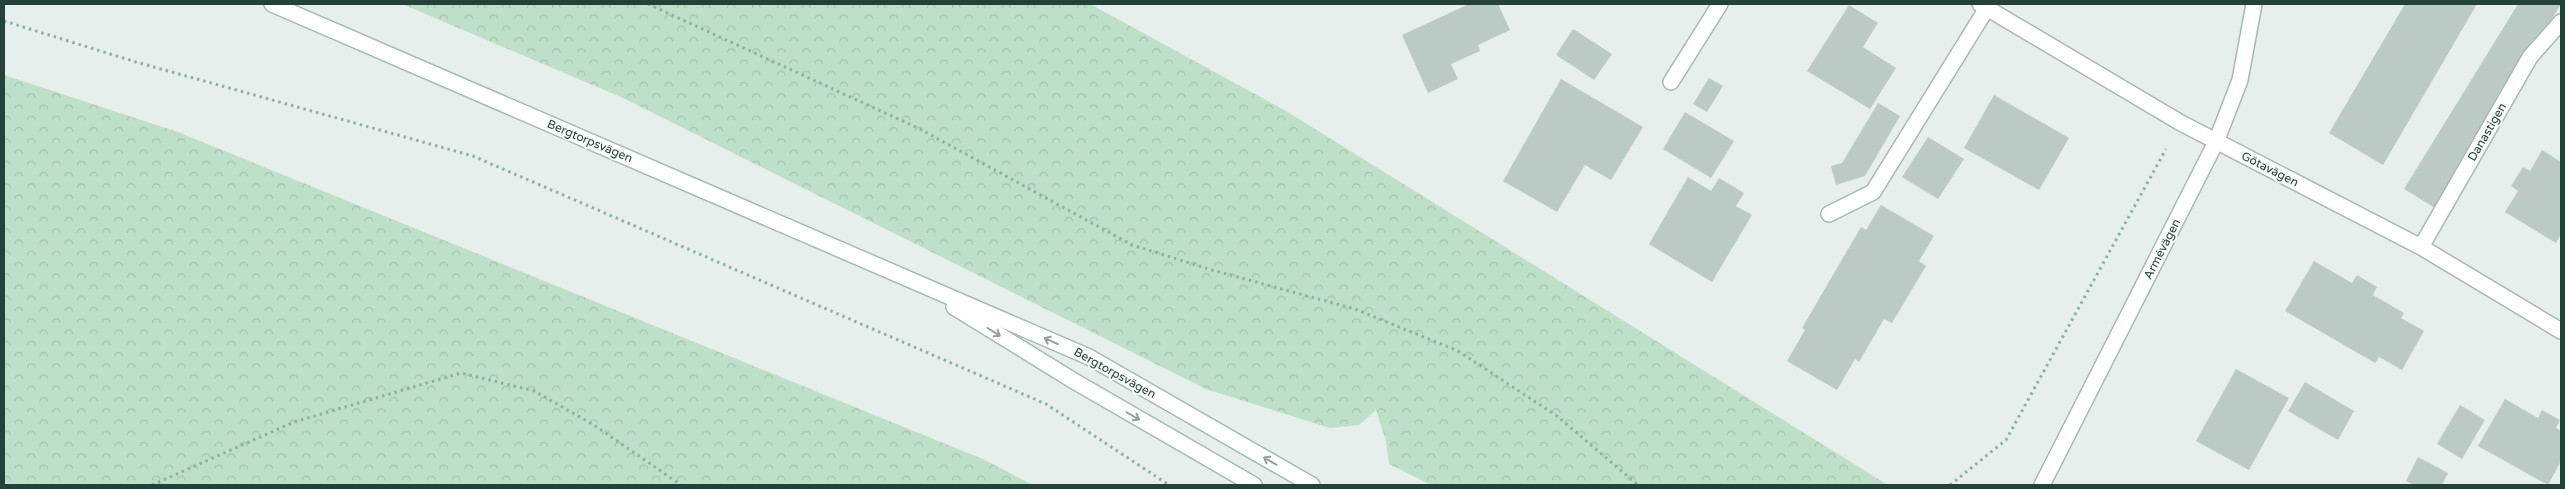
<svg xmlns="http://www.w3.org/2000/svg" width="2565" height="489" font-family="'Varela Round',sans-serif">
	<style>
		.forest { fill: url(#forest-crowns) }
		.building { fill: #bbcac4 }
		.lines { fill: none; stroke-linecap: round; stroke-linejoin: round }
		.lane-casing { stroke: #a8b8b2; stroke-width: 18 }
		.street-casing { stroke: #a8b8b2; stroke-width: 18 }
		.secondary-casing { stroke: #a4bbb3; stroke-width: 18 }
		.path { stroke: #86b3a5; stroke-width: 3; stroke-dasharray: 2.5 4; stroke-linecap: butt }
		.lane { stroke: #fff; stroke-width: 15 }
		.street { stroke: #fff; stroke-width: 15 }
		.secondary { stroke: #fff; stroke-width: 15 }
		.oneway { stroke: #92a09c }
		.labels { text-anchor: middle; stroke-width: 4; stroke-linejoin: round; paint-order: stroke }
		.street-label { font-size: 12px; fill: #24423a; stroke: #f7fbf9 }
	</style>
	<defs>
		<pattern id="forest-crowns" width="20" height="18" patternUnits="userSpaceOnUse" patternTransform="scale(1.25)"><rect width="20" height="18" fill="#bfe0c8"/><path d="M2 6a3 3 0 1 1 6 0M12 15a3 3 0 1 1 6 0" fill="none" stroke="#a4c1ad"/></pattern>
	</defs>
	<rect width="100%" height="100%" fill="#e6efeb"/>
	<path class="forest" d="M402,4H1090L1286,111L1888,485H1431L1389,464L1386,441L1376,410L1359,425L1330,428L1206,389L623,98Z
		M4,75L178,132L985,460L1033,485H4Z"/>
	<path class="building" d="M1469,4H1498L1510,30L1478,45L1480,51L1451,64L1458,79L1428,93L1402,35Z
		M2405,4H2477L2383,165L2329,133Z
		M2518,4H2561L2435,208L2404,189Z
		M1849,5L1878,23L1863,47L1896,68L1870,109L1807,71Z
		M1573,29L1612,54L1594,80L1556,55Z
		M1709,78L1723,86L1707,112L1693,104Z
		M1561,79L1643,127L1611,180L1585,165L1557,212L1503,181Z
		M1994,95L2069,138L2039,190L1964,148Z
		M1878,103L1900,116L1865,176L1836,185L1831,166L1842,163Z
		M1685,112L1734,141L1711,178L1663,149Z
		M1928,137L1964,159L1938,199L1902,177Z
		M2542,150L2561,162V234L2556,243L2505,212L2518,191L2511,186L2523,167L2530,171Z
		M1688,177L1711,191L1719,178L1744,193L1736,206L1752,215L1712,282L1649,244Z
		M1881,205L1934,236L1919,261L1926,266L1892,323L1884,319L1859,362L1855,359L1837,390L1787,361L1805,330L1802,328L1861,227L1866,230Z
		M2314,261L2352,283L2357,275L2377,287L2373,295L2404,313L2401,318L2424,331L2402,370L2379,357L2375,363L2285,311Z
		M2236,369L2289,398L2249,470L2196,441Z
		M2305,382L2354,411L2338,440L2288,411Z
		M2505,399L2538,418L2542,410L2560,420L2556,428L2561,431V461L2548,485L2478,446Z
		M2460,405L2485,420L2462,459L2437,444Z
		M2418,457L2448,473L2442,485H2414L2406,481Z"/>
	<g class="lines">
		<defs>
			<path id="lane" d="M1671,82L1720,4
				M1829,214L1873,192L1987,8"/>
			<path id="street" d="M1980,4L2181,123L2421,247L2561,331
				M2421,247L2530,57L2561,22
				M2042,485L2216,142L2240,80L2254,4"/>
			<path id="secondary" d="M272,4L1089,357L1312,485
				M954,307L1074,381L1254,485"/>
		</defs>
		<use href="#lane" class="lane-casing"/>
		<use href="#street" class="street-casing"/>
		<use href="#secondary" class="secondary-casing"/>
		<path class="path" d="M648,4L920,129L1132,245L1212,270L1355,309L1458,351L1557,416L1638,485
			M4,21L136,62L473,156L1046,404L1169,485
			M152,485L294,422L461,373L534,391L594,425L681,485
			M1950,485L2006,440L2166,149"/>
		<use href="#lane" class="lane"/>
		<use href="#street" class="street"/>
		<use href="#secondary" class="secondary"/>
	</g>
	<defs><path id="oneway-shaft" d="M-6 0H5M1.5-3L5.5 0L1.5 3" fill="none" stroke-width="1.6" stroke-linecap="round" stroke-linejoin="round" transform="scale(1.25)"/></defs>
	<g class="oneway">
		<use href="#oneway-shaft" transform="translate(994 332) rotate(32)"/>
		<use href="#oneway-shaft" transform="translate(1051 341) rotate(-156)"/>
		<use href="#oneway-shaft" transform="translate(1133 416) rotate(30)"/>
		<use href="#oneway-shaft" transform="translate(1270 461) rotate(-150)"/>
	</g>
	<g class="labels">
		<g class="street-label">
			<text transform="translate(2487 132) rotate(-60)" y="4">Danastigen</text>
			<text transform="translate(590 141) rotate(23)" y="4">Bergtorpsvägen</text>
			<text transform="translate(2270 169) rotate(27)" y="4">Götavägen</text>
			<text transform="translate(2162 249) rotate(-63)" y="4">Armévägen</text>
			<text transform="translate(1115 373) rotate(29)" y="4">Bergtorpsvägen</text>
		</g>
	</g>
	<rect width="2565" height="489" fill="none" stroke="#24423a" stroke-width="10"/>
</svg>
